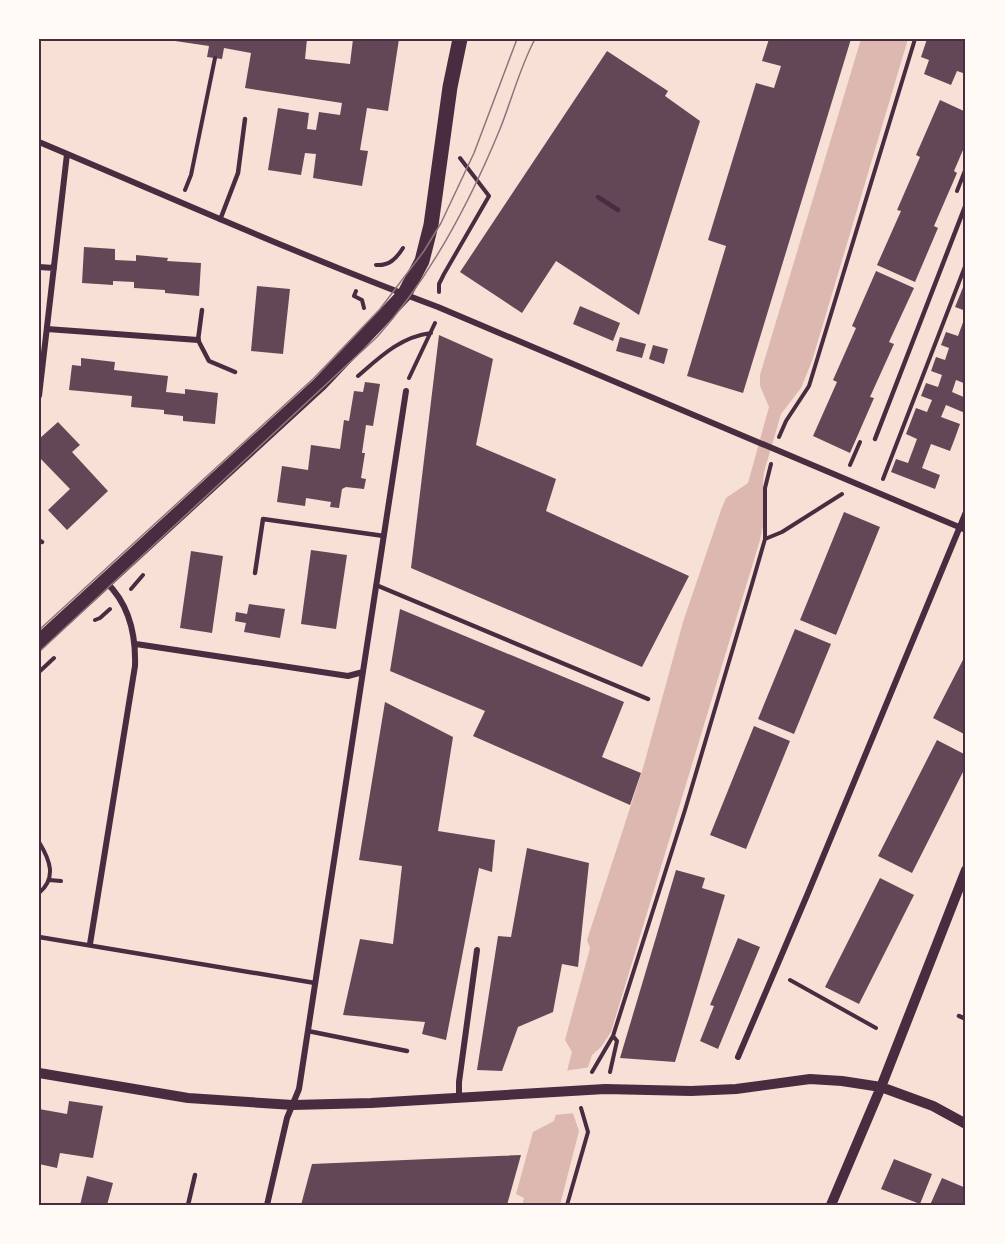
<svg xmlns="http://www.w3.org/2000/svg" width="1005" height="1244" font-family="'Source Sans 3',sans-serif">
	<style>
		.water { fill: #dcb8b0 }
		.pier { fill: #f7e1d7 }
		.building { fill: #644757 }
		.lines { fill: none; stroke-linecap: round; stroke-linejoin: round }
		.path { stroke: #4a2c40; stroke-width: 4 }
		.service { stroke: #4a2c40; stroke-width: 4.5 }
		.minor { stroke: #4a2c40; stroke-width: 6 }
		.tertiary { stroke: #4a2c40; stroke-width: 10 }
		.primary { stroke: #4a2c40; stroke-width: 15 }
		.tram { stroke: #8f747c; stroke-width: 1.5 }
		.neatline { fill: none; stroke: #4a2c40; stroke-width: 2 }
	</style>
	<rect width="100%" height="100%" fill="#f7e1d7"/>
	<path class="water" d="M861,39H908L812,361L801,388L781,414L764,472L763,484L765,517L760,540L611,1032L601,1047L592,1055L573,1113L579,1131L560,1205H522L524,1198L516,1194L533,1132L554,1121L572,1052L565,1040L590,948L587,940L643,768L683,622L721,510L726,498L748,483L769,407L760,386V375Z"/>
	<path class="pier" d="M591,1067L576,1113L553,1115L564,1071Z"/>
	<path class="building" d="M175,39H307L305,59L350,64L353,39H399L388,111L367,108L360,150L368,151L362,186L313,178L316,154L305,153L301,175L268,170L278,108L309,113L307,129L316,130L319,112L340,115L342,103L245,88L251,53L224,48L222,59L207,57L209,46L175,41Z
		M769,39H851L743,393L687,376L726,246L708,240L756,83L774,88L781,66L762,61Z
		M927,39H966V74L957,71L951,85L924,74L929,60L921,57Z
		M607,51L668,91L665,96L700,121L639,315L556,261L522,313L460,272Z
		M940,100L966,112V143L954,171L957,173L934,226L938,228L915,282L877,265L901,211L897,210L920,157L916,155Z
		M84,247L115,249V260L136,261V255L168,258L167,261L201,263L199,296L165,293V290L134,288V282L113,281V285L82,283Z
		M876,271L914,288L889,342L894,344L870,397L874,398L850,453L813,436L837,382L833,380L856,328L852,326Z
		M966,280V311L955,307Z
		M257,286L290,289L283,354L251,351Z
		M580,306L620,323L613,341L573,324Z
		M966,314V384L956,380L952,392L966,398V411L965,413L946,405L941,417L960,424L955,438L950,451L931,444L922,468L940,475L935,489L891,472L896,459L908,463L917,439L906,434L916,408L927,412L932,400L921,396L926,383L938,387L942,375L931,371L936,357L945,360L949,348L941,345L946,332L958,336Z
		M439,335L493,359L476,445L556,479L546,511L689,576L642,667L411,568Z
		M620,337L646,344L642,358L616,351Z
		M653,345L668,349L664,364L649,359Z
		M81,358L115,362L114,370L168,376L166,392L185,394V389L218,393L215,424L183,421V416L164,414V410L131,407L132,396L69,390L72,365L81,366Z
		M365,382L380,384L373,426L366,425L362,453H365L361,478L366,479L364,489L346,487L342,489L339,508L330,507L331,502L306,498L305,506L277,502L282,466L308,470L311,445L340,449L344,420L349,421L354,391L363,392Z
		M58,422L80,445L72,452L108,491L67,530L48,510L70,489L39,457V439Z
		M844,512L880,527L836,635L800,620Z
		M311,550L347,555L336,629L301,624Z
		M191,551L223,556L212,633L180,628Z
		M249,604L285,609L280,638L244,632L246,623L235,621L236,612L247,614Z
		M400,609L624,702L602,757L641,773L630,805L473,736L485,711L390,671Z
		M795,629L831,644L794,734L758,719Z
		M966,654V735L933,718Z
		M385,702L453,737L438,831L495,840L492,872L479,868L446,1040L422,1034L425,1022L343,1015L360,939L393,944L402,866L359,860Z
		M754,726L790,741L746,849L710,835Z
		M937,740L966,755V766L912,873L878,856Z
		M527,848L589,863L578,967L562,964L553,1012L518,1027L502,1071L477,1070L498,936L511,937Z
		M676,870L705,878L702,888L725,895L675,1062L620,1058Z
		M880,878L914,895L859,1004L825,987Z
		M738,938L760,947L718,1049L700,1041L714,1006L710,1005Z
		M69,1101L103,1106L93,1158L60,1153L57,1168L39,1164V1109L67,1114Z
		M521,1155L507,1205H301L312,1164Z
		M894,1159L932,1174L920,1204L881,1189Z
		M87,1176L113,1183L107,1205H80Z
		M942,1178L966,1188V1205H930Z"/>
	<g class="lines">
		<path class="path" d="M674,39H677
			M185,190L191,175L215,58
			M957,191L966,168
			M376,265C389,266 396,259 403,248
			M356,291L354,296L362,300L364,308
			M439,292V284L444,274L489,196L460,158
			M358,376C380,357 400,337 431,333
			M409,378L435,323
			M779,437L786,421L809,386L915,39
			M850,465L860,442
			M883,479L966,264
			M765,539L782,532L842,494
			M131,589L143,575
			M95,620L100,618L110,609
			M39,672L54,658
			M39,842C50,860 57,878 39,893
			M49,880L61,881
			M790,980L876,1028
			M592,1072L613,1036L685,810L752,584L765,539V488L771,464
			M610,1072L617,1041L613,1036
			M567,1205L588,1132L581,1108"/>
		<path class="service" d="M598,197L618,210
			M220,220L238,173L245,119
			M202,310L198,340L209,361L235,372
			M875,439L966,204
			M39,540L42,542
			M255,573L263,519L384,536
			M376,585L648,699
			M39,937L315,983
			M959,1016L966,1019
			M308,1031L407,1051
			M188,1205L195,1175"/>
		<path class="minor" d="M39,142C172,198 304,257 438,307L966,530
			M39,267L54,268
			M47,329L198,340
			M39,396L67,154
			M136,644L348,676L363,672
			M90,944L135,666C136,635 129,604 106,582
			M738,1057L808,893L966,512
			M459,1098V1082L477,950
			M267,1205L287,1118L299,1089L406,391"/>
		<path class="tertiary" d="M39,1073L188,1098L293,1105L371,1103L605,1089L691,1091L736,1089L810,1079L842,1081L881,1087L933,1106L966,1124
			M831,1205L881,1087L966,870"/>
		<path class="primary" d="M39,642L320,384L404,295L422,261L431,225L450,87L460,39"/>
		<path class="tram" d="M39,630L314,378L380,309L424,251L441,223L474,153L517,39
			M39,652L377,337C430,278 470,202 500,129C512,99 520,67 535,39"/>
	</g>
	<rect width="1005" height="1244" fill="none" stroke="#fffaf5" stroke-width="81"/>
	<rect x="40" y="40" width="924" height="1164" class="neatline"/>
</svg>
